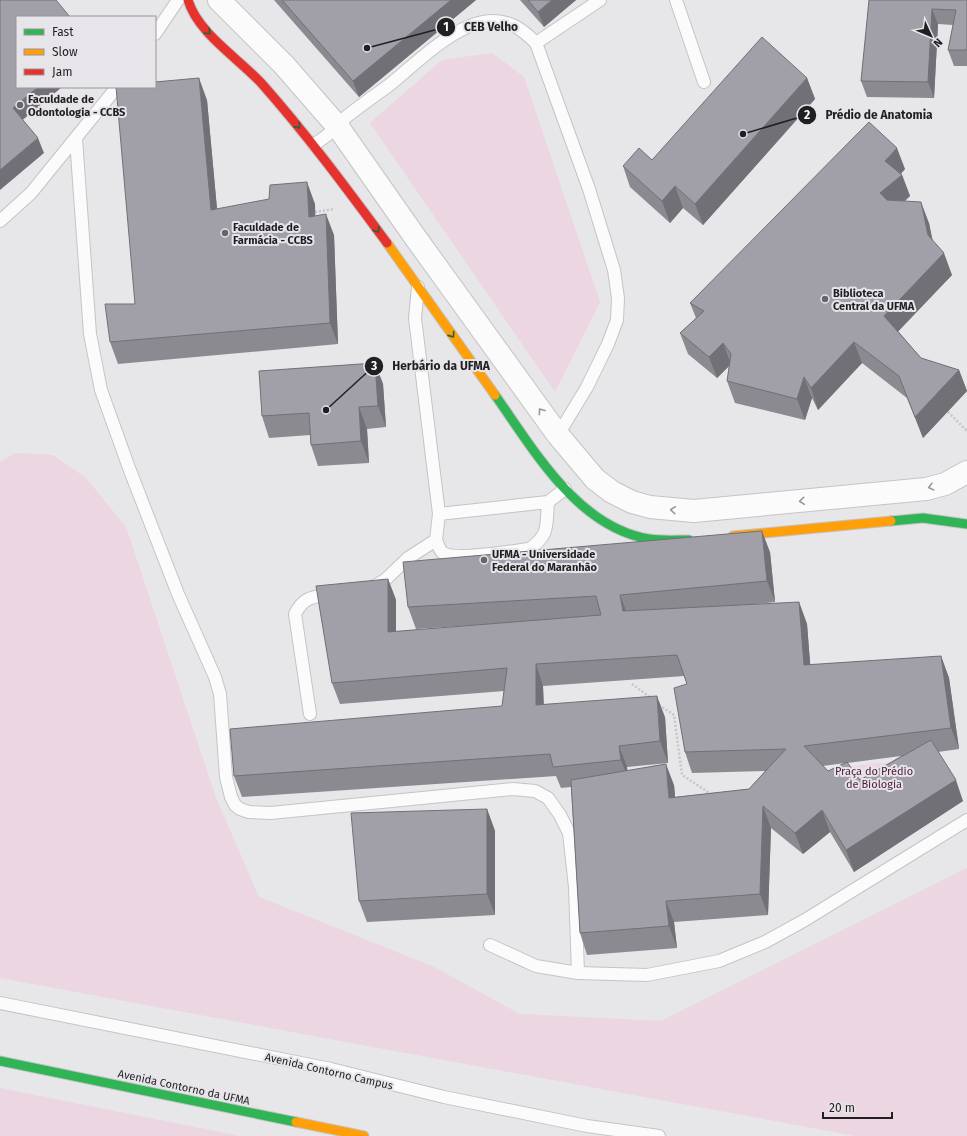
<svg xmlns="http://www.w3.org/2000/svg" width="967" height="1136" font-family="'Fira Sans',sans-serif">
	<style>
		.green { fill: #ebd6e1 }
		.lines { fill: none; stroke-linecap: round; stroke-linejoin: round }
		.lane-casing { stroke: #c4c4c6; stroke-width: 14 }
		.street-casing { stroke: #c4c4c6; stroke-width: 24 }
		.fast-casing { stroke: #c4c4c6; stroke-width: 11 }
		.slow-casing { stroke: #c4c4c6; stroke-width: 11 }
		.jam-casing { stroke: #c4c4c6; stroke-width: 11 }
		.path { stroke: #c6c6c7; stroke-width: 2.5; stroke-dasharray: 2 2; stroke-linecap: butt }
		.lane { stroke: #fbfbfc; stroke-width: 12 }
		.street { stroke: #fbfbfc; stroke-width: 22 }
		.fast { stroke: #30b455; stroke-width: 9 }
		.slow { stroke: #ff9f0a; stroke-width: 9 }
		.jam { stroke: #e5322d; stroke-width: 9 }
		.wall { fill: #8a8a90; fill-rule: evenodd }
		.shaded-wall { fill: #717076 }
		.building { fill: #a1a0a8; stroke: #717076 }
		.oneway { stroke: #276238 }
		.oneway2 { stroke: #989899 }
		.poi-dot { fill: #666567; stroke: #e7e5ea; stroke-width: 1.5 }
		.labels { text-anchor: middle; stroke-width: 4; stroke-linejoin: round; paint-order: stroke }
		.poi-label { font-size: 11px; font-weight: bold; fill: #201f21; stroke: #e7e5ea; text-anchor: start }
		.park-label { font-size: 11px; fill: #4e1b38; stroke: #e7e5ea }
		.street-label { font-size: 11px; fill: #201f21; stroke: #e7e5ea }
		.leader { fill: none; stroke: #201f21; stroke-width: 1.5 }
		.callout-dot { fill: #201f21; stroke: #e7e5ea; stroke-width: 1.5 }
		.mark-label { font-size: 12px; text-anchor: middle; font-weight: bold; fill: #fff }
		.callout-label { font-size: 12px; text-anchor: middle; font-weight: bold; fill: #201f21; stroke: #e7e5ea; stroke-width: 4; stroke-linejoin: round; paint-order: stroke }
	</style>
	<rect width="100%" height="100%" fill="#e7e6e9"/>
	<path class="green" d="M492,53L524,77L600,302L555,392L370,123L442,60Z
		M15,453L53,455L86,478L126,527L216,798L259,897L434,967L520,1014L661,1021L967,868V1136H856L0,978V462Z
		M928,762L870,795L823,771L876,763Z
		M0,1088L240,1136H0Z"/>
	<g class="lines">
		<defs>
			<path id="lane" d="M676,0L704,82
				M155,34L178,0
				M536,43L600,0
				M76,139L90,334L101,390L129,468L178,594L215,677L220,694L226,777L231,797L235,805L240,809L249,812L271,813L513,789L535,791L548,798L560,815L569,833L575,887L578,973
				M314,145L338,127L346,117C360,106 374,96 388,86C416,64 454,23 491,21C510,20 523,30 536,43L589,189L614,270L618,298L617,320L608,344L587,387L558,435
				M0,221L31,193L117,87
				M418,287L415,318L439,514
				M436,540L439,514L548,502
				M373,587L385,580L408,558L436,540C438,544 439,550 443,553C457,561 512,551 529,549C550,535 546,525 548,502L565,489
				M310,714L295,614C304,596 314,597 333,593
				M490,945L536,966L578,973L647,975L719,961L765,942L805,920L967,820
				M0,1003L331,1069L444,1097L587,1126L659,1136"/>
			<path id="street" d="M219,0L284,65L338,127L415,237L558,435L595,479L612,492L632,502L650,507L694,511L926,489L945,484L967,472"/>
			<path id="fast" d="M495,395C534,450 577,527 649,539C662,541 676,540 689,540
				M891,521L923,518L967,524
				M0,1061L296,1122"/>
			<path id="slow" d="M387,243L495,395
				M733,536L891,521
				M296,1122L364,1136"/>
			<path id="jam" d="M188,0C198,34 240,59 263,85C308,136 347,189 387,243"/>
		</defs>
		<use href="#lane" class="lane-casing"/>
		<use href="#street" class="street-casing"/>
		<use href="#fast" class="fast-casing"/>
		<use href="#slow" class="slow-casing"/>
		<use href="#jam" class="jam-casing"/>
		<path class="path" d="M315,212L334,209
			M948,412L967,431
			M632,684L651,698
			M659,705L674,715L682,775L711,794"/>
		<use href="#lane" class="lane"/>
		<use href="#street" class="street"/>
		<use href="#fast" class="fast"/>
		<use href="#slow" class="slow"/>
		<use href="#jam" class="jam"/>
	</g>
	<path class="wall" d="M274,0H476L359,97Z
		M520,0H576L544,27Z
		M869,0H967V66H954L948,50L953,25L938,24L934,98L867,97L861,81Z
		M807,78L815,99L703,225L683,208L670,223L630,187L623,166L652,160Z
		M207,100L217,209L315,204V216L334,235L338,344L118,364L110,342L135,304Z
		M905,169L901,174L902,175L910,196L905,201L929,223L932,240L952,275L898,331L921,358L959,370L967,391L923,438L907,398L862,363L818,410L812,398L805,420L735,403L727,381L730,365L717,378L688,354L680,333L696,318L690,303Z
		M375,363L383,384L386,427L367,429L369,463L318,466L311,445L310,435L269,438L262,416Z
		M770,552L775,602L747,605L799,602L807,624L810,665L941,656L949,678L959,749L938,752L963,801L854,872L830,832L803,854L771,828L768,915L674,922L677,948L587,955L580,933L571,787L561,788L556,776L242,797L234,776L502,706L504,691L340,704L332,683L388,579L396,600V632L475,625L416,629L408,607ZM684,676L687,684L685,752L692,773L765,771L749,789L675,797L674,785L627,770V767L668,763L665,717L544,704L543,686ZM901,756L860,780L847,763ZM845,763L828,771L823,766Z
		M487,809L495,831V915L367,922L359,901Z"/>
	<path class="shaded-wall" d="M451,0H476L359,97L353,81Z
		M552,0H576L544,27L538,12Z
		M932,9L938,24L934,98L928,82Z
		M199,78L207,100L219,231L211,210Z
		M807,78L815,99L703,225L695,204Z
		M38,87H62L19,123L13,108Z
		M38,138L44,153L0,190V170Z
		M897,148L905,169L893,182L885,161Z
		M902,175L910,196L888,215L880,193Z
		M307,182L315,204L316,238L309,217Z
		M675,186L683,208L670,223L662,201Z
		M921,202L929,223L936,256L928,235Z
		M326,214L334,235L338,344L330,323Z
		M944,253L952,275L892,338L884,316Z
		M854,342L862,363L818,410L811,388Z
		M723,343L731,364L717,378L709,357Z
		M375,363L383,384L386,427L378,406Z
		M959,370L967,391L923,438L915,417Z
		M804,377L812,398L805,420L797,399Z
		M359,407L367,429L369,463L361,441Z
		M762,531L770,552L775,602L767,581Z
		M388,579L396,600V654L388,632Z
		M620,595L628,616L623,611Z
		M799,602L807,624L812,686L804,665Z
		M941,656L949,678L959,749L951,728Z
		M536,664L543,686L544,726L536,705Z
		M657,696L665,717L668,763L660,741Z
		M619,746L627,767L629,781L621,760Z
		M666,764L674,785L677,819L669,798Z
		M956,780L963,801L854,872L846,850Z
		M763,806L771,828L768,915L760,894Z
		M487,809L495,831V915L487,894Z
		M822,810L830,832L803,854L795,833Z
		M666,901L674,922L677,948L669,926Z"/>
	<path class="building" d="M0,0H56L70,17H17V87H38L13,108L38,138L0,170Z
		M282,0H451L353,81Z
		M528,0H552L538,12Z
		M869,0H967V50H948L956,10L932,9L928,82L861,81Z
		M762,37L807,78L695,204L675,186L662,201L623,166L639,148L652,160Z
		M199,78L211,210L269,199L270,185L307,182L309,217L326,214L330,323L110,342L105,304H135L116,87H155V82Z
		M869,122L897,148L885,161L902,175L880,193L887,200L921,202L928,235L944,253L884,316L921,358L959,370L915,417L899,376L854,342L811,388L804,377L797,399L727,381L731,354L723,343L709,357L680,333L704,311L690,303Z
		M375,363L378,406L359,407L361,441L311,445L309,413L262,416L259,371Z
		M762,531L767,581L620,595L623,611L799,602L804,665L941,656L951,728L804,746L828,771L847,762L860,780L931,740L956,780L846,850L822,810L795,833L763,806L760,894L666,901L669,926L580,933L571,780L666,764L669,798L749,789L786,749L685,752L674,688L687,684L677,655L536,664V705L657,696L660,741L619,746L621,760L553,767L550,754L234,776L230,729L502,706L507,668L332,683L316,586L388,579V632L601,615L596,596L408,607L403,562Z
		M487,809V894L359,901L351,813Z"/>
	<defs><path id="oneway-chevron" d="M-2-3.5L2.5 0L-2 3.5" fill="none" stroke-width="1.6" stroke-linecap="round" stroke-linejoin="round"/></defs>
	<g class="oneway">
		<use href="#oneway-chevron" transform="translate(208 32) rotate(45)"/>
		<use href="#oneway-chevron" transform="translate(298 126) rotate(49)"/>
		<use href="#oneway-chevron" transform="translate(377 230) rotate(54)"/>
		<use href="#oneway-chevron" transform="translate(452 335) rotate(55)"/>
	</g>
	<g class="oneway2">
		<use href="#oneway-chevron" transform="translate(541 411) rotate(-126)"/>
		<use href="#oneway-chevron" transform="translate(931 487) rotate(166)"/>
		<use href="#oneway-chevron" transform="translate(802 501) rotate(175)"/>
		<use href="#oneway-chevron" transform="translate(673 510) rotate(-175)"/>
	</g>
	<g class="poi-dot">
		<circle cx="20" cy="105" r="4"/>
		<circle cx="225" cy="233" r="4"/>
		<circle cx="825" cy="299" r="4"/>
		<circle cx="484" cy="560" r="4"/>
	</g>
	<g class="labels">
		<g class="poi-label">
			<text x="28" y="103">Faculdade de<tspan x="28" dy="13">Odontologia - CCBS</tspan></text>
			<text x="233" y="231">Faculdade de<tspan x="233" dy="13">Farmácia - CCBS</tspan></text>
			<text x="833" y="297">Biblioteca<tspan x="833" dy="13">Central da UFMA</tspan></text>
			<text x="492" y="558">UFMA - Universidade<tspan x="492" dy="13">Federal do Maranhão</tspan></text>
		</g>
		<g class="park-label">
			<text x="874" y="775">Praça do Prédio<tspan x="874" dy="13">de Biologia</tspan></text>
		</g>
		<g class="street-label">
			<text transform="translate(329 1071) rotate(13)" y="4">Avenida Contorno Campus</text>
			<text transform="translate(184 1087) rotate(12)" y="4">Avenida Contorno da UFMA</text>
		</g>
	</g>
	<path class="leader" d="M367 48L446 27M743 134L807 115M326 410L374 366"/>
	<g class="callout-dot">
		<circle cx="367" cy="48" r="4"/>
		<circle cx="743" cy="134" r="4"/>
		<circle cx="326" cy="410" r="4"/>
		<circle cx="446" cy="27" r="10"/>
		<circle cx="807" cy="115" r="10"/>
		<circle cx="374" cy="366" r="10"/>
	</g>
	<g class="mark-label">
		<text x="446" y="31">1</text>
		<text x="807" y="119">2</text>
		<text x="374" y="370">3</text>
	</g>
	<g class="callout-label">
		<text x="491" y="31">CEB Velho</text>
		<text x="879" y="119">Prédio de Anatomia</text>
		<text x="441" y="370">Herbário da UFMA</text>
	</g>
	<rect x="16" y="16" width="140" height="72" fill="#e7e5ea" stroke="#97969a"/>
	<rect x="24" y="29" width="20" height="6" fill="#30b455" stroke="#97969a"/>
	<text x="52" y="36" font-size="12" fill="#201f21">Fast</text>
	<rect x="24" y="49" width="20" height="6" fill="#ff9f0a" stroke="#97969a"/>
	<text x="52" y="56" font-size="12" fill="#201f21">Slow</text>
	<rect x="24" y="69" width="20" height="6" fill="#e5322d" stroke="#97969a"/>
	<text x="52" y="76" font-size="12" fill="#201f21">Jam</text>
	<g transform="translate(931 36) rotate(134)" stroke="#e7e5ea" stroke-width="3" paint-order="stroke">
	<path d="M0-3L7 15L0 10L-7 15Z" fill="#201f21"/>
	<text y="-6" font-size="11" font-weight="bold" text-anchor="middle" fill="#201f21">N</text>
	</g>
	<path d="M823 1112v6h69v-6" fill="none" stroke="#201f21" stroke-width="2"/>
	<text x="829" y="1112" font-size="12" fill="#201f21" stroke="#e7e5ea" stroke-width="3" paint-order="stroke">20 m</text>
</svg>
